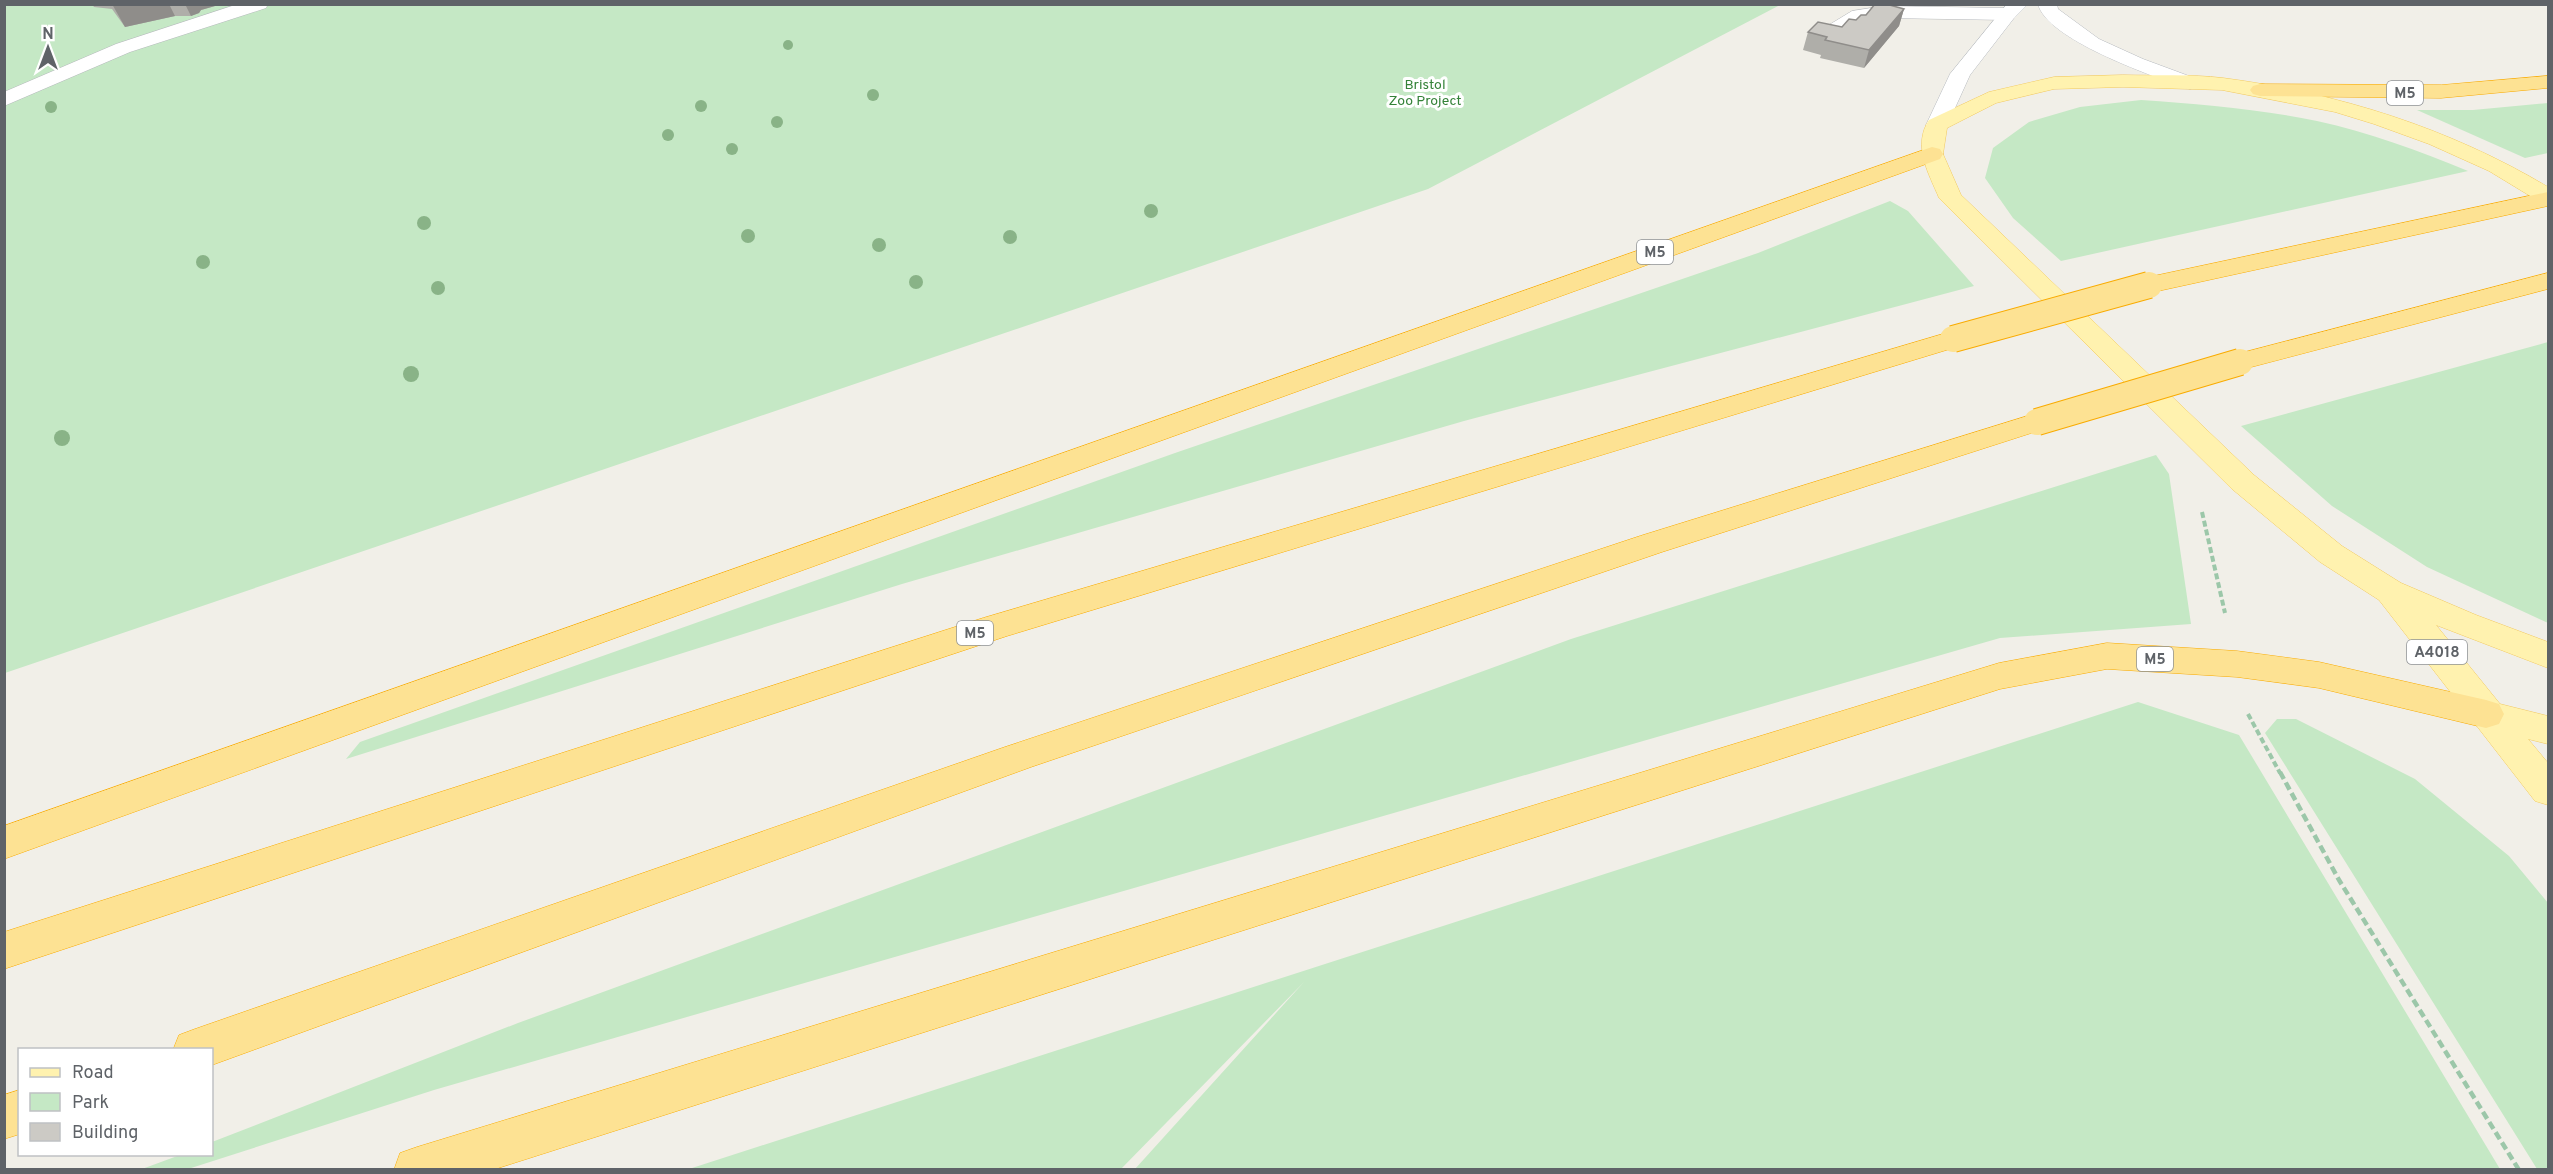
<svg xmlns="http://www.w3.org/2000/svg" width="2553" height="1174" font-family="Overpass,sans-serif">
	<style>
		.green { fill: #c5e8c5 }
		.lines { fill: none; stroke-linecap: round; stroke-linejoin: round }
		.service-casing { stroke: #b5b8bc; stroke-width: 1 }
		.secondary-casing { stroke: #b6babf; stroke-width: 1 }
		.primary-casing { stroke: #f2c960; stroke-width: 1 }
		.motorway-casing { stroke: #f9ab00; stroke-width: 1 }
		.path-far1 { stroke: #9cc7a9; stroke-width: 4; stroke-dasharray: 6 3; stroke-linecap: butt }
		.path { stroke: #9cc7a9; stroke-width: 4.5; stroke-dasharray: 8 4; stroke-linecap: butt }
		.service { fill: #fff; fill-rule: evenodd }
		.secondary { fill: #fff; fill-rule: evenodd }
		.primary { fill: #fff2af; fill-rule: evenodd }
		.motorway { fill: #fde293; fill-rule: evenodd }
		.motorway-bridge-casing { stroke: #f9ab00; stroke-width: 28; stroke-linecap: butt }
		.motorway-bridge { stroke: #fde293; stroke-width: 26 }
		.tree { fill: #89b387 }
		.wall { fill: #afaea9 }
		.shaded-wall { fill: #8f8d8a }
		.building { fill: #cccac5; stroke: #8f8d8a; stroke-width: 1.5 }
		.labels { text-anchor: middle; stroke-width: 6; stroke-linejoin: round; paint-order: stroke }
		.far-park-label { font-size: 14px; fill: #348238; stroke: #fff }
		.shield { fill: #fff; stroke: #8f9295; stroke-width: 1.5 }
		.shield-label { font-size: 15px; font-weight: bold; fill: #5f6368 }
	</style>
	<rect width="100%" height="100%" fill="#f1efe8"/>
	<path class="green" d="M4,5H1780L1428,189L5,673Z
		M2141,100C2200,104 2259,109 2317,121C2369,132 2419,151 2468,171L2061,261L2013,218L1985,178L1993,148L2029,122L2080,107Z
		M2548,103V153L2525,158L2417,110H2473Z
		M1890,201L1908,211L1974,286L1464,421L902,584L346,759L360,742L1175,453L1758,253Z
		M2548,342V623L2427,567L2332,506L2241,426Z
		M2156,455L2169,474L2191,624L2000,638L434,1090L188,1169H142L180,1155L212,1154V1142L518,1023L1571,639Z
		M2138,702L2239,735L2500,1169H1135L1304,982L1121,1169H689Z
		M2277,719H2296L2415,779L2509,856L2548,903V1169H2537L2265,733Z"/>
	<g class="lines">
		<defs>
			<path id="service" d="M238,4H268L266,8L130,52L4,106V92L116,44Z
				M1884,6L2007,8L2014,10L2017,14L2014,18L2007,20L1884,18L1864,20L1831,38L1824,36L1821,32L1824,28L1852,11Z"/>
			<path id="secondary" d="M2007,4H2028L2014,18L1970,75L1945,130L1937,132L1929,130L1926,125L1950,74Z
				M2038,4H2057L2058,9L2099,39L2143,59L2197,79L2200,83L2197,87L2190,89L2183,87C2150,75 2046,39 2038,4Z"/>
			<path id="primary" d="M2123,75C2156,76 2190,74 2223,78C2338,93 2449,128 2548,187V204L2540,202L2489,171L2429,144L2374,124L2335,112L2222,90L2123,87L2054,89L1996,103L1947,128L1943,154L1961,195L2254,475L2342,546L2401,583L2476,615L2548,642V668L2436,625L2500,704L2548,716V744L2528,739L2548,763V805L2535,801L2379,600L2320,562L2232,489L1939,198C1929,174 1912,146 1929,120L1989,92L2054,77Z"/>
			<path id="motorway" d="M2548,76V88L2441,98L2260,96L2253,94L2250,90L2253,86L2260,84L2441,85Z
				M1932,147L1940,149L1943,154L1940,159L4,859V826Z
				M2548,192V206L2149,293L2140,290L2136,285L2140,280L2149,277Z
				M2548,273V289L2240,370L2230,368L2226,362L2230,356Z
				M1953,331L1963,333L1966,339L1963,345L1007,636L4,969V932L983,618Z
				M2037,413L2047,416L2051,422L2047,428L1662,552L1031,767L212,1065V1050H173L179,1035L195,1029L1005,747L1640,536Z
				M2107,643L2237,651L2319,662L2486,700L2499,704L2504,714L2499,724L2486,728L2319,688L2237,677L2107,669L2000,689L492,1170H394L400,1153L417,1147L1999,663Z
				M20,1090V1134L4,1139V1095Z"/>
		</defs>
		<use href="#service" class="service-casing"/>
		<use href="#secondary" class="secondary-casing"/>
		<use href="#primary" class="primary-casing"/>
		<use href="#motorway" class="motorway-casing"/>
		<path class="path-far1" d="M2202,512L2225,613
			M2248,714L2280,773"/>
		<path class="path" d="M2280,772L2339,880L2519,1170"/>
		<use href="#service" class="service"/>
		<use href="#secondary" class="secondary"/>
		<use href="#primary" class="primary"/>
		<use href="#motorway" class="motorway"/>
		<defs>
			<path id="motorway-bridge" d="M1953,339L2149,285
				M2037,422L2240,362"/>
		</defs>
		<use href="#motorway-bridge" class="motorway-bridge-casing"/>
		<use href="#motorway-bridge" class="motorway-bridge"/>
	</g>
	<g class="tree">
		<circle cx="788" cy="45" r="5"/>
		<circle cx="873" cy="95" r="6"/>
		<circle cx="701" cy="106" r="6"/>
		<circle cx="51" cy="107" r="6"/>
		<circle cx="777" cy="122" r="6"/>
		<circle cx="668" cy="135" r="6"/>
		<circle cx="732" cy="149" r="6"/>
		<circle cx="1151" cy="211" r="7"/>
		<circle cx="424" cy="223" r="7"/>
		<circle cx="748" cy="236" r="7"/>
		<circle cx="1010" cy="237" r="7"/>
		<circle cx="879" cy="245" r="7"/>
		<circle cx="203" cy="262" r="7"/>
		<circle cx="916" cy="282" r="7"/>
		<circle cx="438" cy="288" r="7"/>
		<circle cx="411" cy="374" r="8"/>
		<circle cx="62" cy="438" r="8"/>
	</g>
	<path class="wall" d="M92,4H222L201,10L199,13L191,16H175L125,27L112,9L94,7Z
		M1904,9L1899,26L1864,68L1820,58L1821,55L1803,50L1808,32L1842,27L1866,15Z"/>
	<path class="shaded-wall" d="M112,4H169L175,16L125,27Z
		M185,4H222L201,10L199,13L191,16Z
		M1904,9L1899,26L1864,68L1869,50Z"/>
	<path class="building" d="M1875,4H1886L1904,9L1869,50L1825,40L1827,37L1808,32L1818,22L1842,27L1849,19L1856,20L1861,15H1866Z"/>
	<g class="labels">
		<g class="far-park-label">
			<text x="1425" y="89">Bristol<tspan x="1425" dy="16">Zoo Project</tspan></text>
		</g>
		<g class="shield">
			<rect x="2387" y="81" width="36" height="24" rx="4.5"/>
			<rect x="1637" y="240" width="36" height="24" rx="4.5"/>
			<rect x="957" y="621" width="36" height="24" rx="4.5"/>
			<rect x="2407" y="640" width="60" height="24" rx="4.5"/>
			<rect x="2137" y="647" width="36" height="24" rx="4.5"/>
		</g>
		<g class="shield-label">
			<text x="2405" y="98">M5</text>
			<text x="1655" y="257">M5</text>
			<text x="975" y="638">M5</text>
			<text x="2437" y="657">A4018</text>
			<text x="2155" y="664">M5</text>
		</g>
	</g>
	<rect width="2553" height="1174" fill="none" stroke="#5f6368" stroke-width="12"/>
	<rect x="18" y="1048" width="195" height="108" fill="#ffffff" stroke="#bfc1c3" stroke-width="1.5"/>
	<rect x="30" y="1068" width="30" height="9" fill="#fff2af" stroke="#bfc1c3" stroke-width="1.5"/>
	<text x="72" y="1078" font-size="18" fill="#5f6368">Road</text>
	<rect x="30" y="1093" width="30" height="18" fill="#c5e8c5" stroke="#bfc1c3" stroke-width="1.5"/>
	<text x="72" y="1108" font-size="18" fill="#5f6368">Park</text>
	<rect x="30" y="1123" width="30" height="18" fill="#cccac5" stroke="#bfc1c3" stroke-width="1.5"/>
	<text x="72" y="1138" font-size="18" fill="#5f6368">Building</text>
	<g transform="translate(48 48)" stroke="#ffffff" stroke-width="4.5" paint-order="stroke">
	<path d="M0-4.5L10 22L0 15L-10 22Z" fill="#5f6368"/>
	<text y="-9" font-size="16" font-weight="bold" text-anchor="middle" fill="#5f6368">N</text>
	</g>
</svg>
